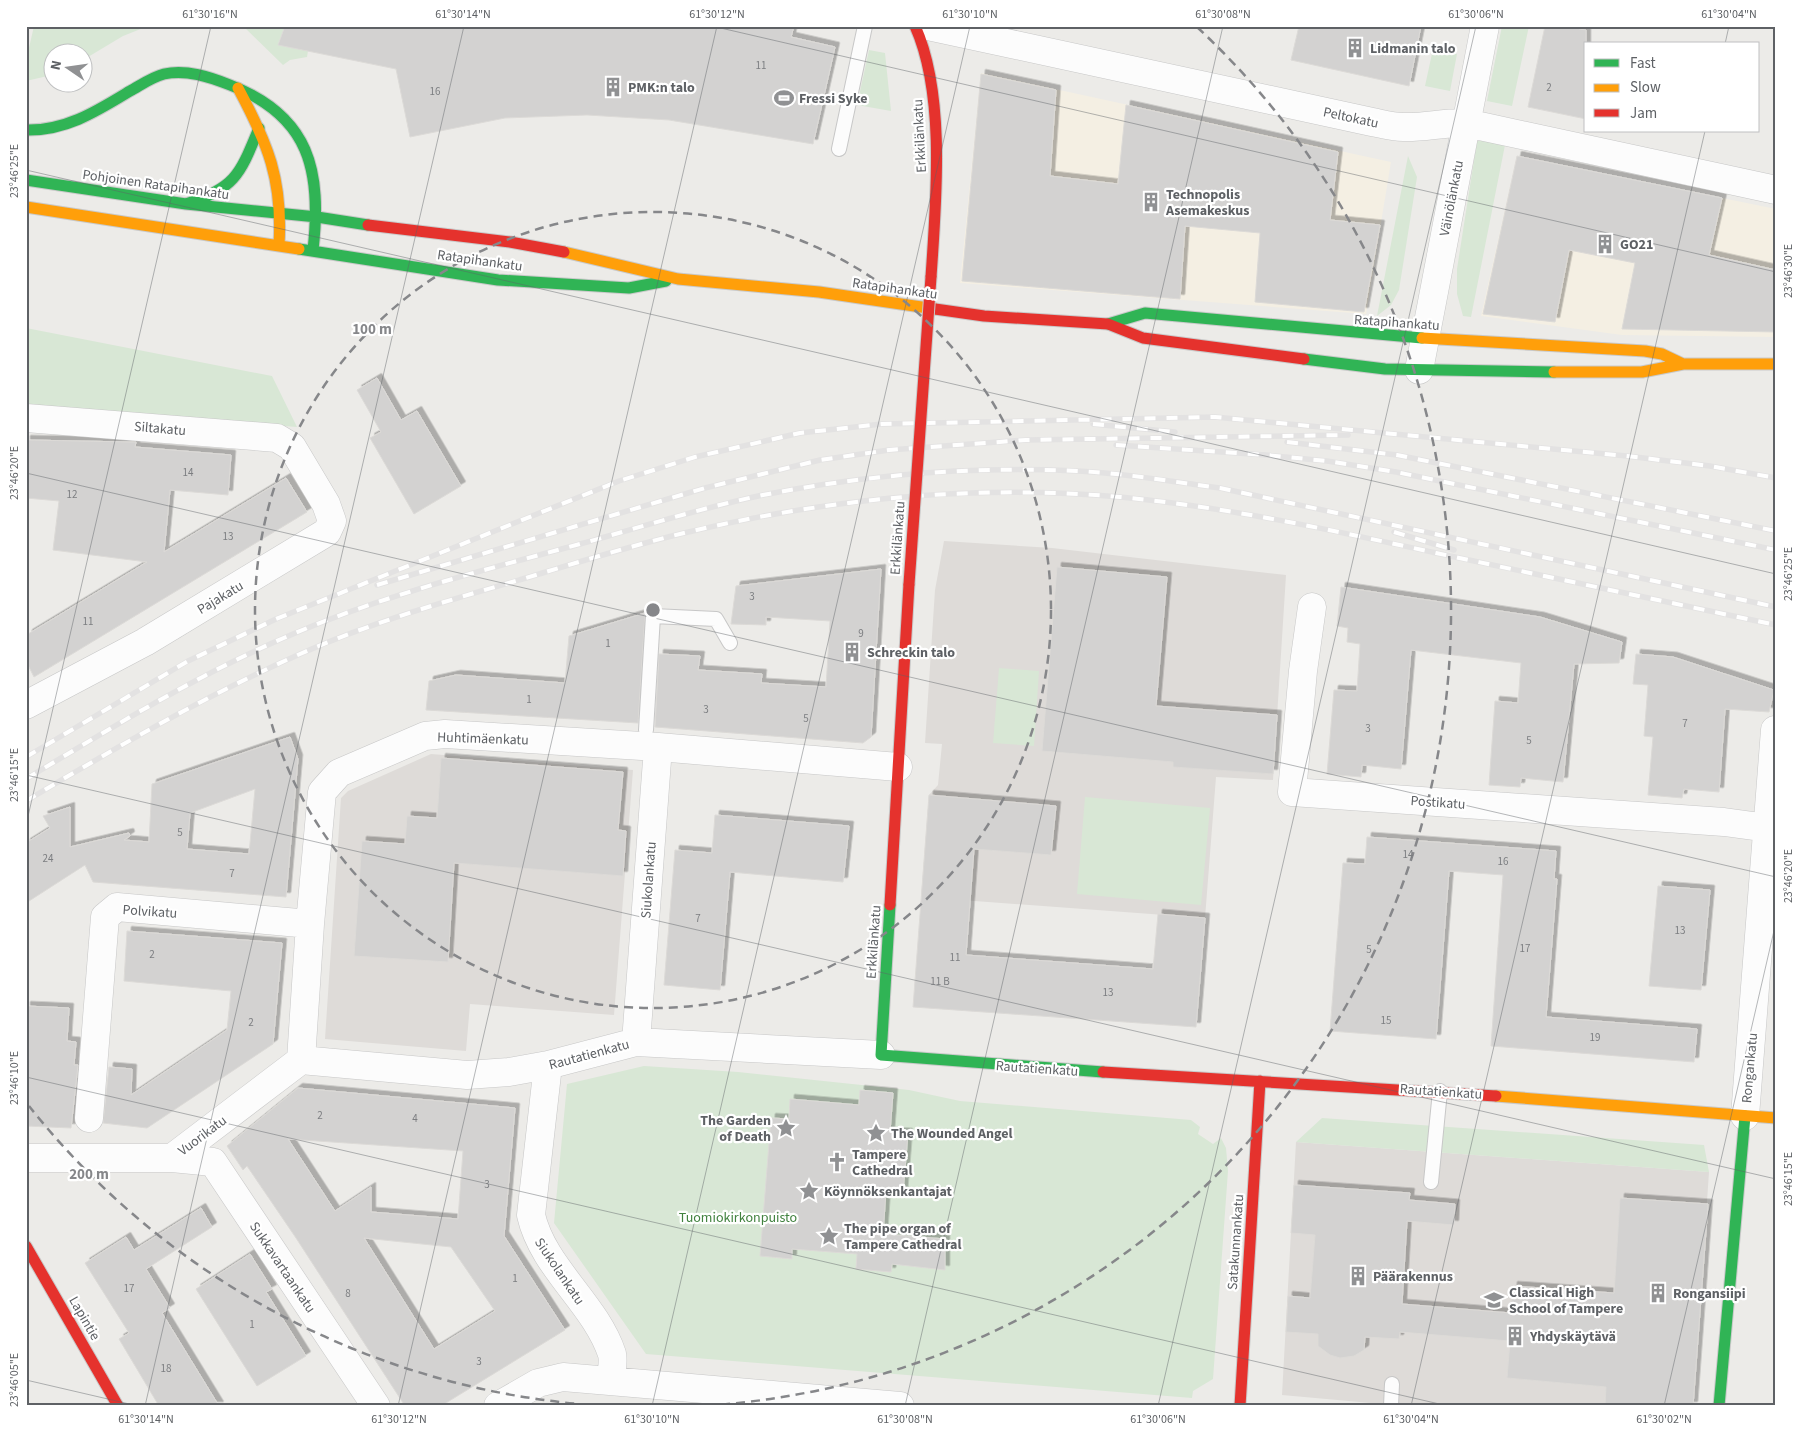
<svg xmlns="http://www.w3.org/2000/svg" width="1802" height="1432" font-family="'Source Sans 3',sans-serif">
	<style>
		.commercial { fill: #f4efe3 }
		.education { fill: #dedbd8 }
		.green { fill: #d8e7d5 }
		.building { fill: #d3d2d1; stroke: #dcdad7; fill-rule: evenodd; filter: url(#shadow) }
		.lines { fill: none; stroke-linecap: round; stroke-linejoin: round }
		.lane-casing { stroke: #c7c7c7; stroke-width: 16 }
		.street-casing { stroke: #c7c7c7; stroke-width: 29 }
		.fast-casing { stroke: #c9c9c9; stroke-width: 13 }
		.slow-casing { stroke: #c9c9c9; stroke-width: 13 }
		.jam-casing { stroke: #c9c9c9; stroke-width: 13 }
		.lane { stroke: #fcfcfc; stroke-width: 14 }
		.street { stroke: #fcfcfc; stroke-width: 28 }
		.fast { stroke: #30b455; stroke-width: 11 }
		.slow { stroke: #ff9f0a; stroke-width: 11 }
		.jam { stroke: #e5322d; stroke-width: 11 }
		.rail-casing { stroke: #e3e2e2; stroke-width: 5.5 }
		.rail { stroke: #fff; stroke-width: 4; stroke-dasharray: 11; stroke-linecap: butt }
		.jam-bridge-casing { stroke: #c9c9c9; stroke-width: 13; stroke-linecap: butt }
		.jam-bridge { stroke: #e5322d; stroke-width: 11 }
		.ticks { fill: none; stroke: #5e6165; stroke-width: 1; stroke-opacity: 0.45 }
		.ring { fill: none; stroke: #86878a; stroke-width: 2.5; stroke-dasharray: 9 6 }
		.labels { text-anchor: middle; stroke-width: 4.5; stroke-linejoin: round; paint-order: stroke }
		.number-label { font-size: 11px; fill: #7c7e81 }
		.poi-label { font-size: 14px; font-weight: bold; fill: #5e6165; stroke: #fff; text-anchor: start }
		.street-label { font-size: 14px; fill: #5e6165; stroke: #fff }
		.park-label { font-size: 14px; fill: #41823f; stroke: #fff }
		.centre { fill: #86878a; stroke: #fff; stroke-width: 2.5 }
		.ring-label { font-size: 15px; text-anchor: middle; font-weight: bold; fill: #86878a; stroke: #fff; stroke-width: 4.5; stroke-linejoin: round; paint-order: stroke }
		.neatline { fill: none; stroke: #5e6165; stroke-width: 2 }
		.ticks-label { font-size: 12px; text-anchor: middle; fill: #5e6165 }
	</style>
	<defs>
		<filter id="shadow"><feDropShadow dx="4.5" dy="-4.5" stdDeviation="0" flood-color="#0004"/></filter>
	</defs>
	<rect width="100%" height="100%" fill="#ecebe8"/>
	<path class="commercial" d="M981,73L1391,162L1366,314L960,283Z
		M1517,156L1776,209V337L1622,335L1481,316Z"/>
	<path class="education" d="M944,541L1052,548L1286,575L1273,780L1216,777L1205,918L921,897L929,795L938,785L942,744L925,743L935,590Z
		M431,754L633,770L614,1015L470,1004L466,1051L325,1039L341,798L348,791Z
		M1296,1142L1709,1172L1693,1406H1404L1282,1395Z"/>
	<path class="green" d="M34,26H148L123,36L83,60L82,52H52V75L26,81V61Z
		M243,26H285L278,44L308,51L307,57L290,60L283,65Z
		M1502,26H1529L1512,106L1487,101Z
		M1433,49L1457,54L1450,91L1425,86Z
		M869,50L885,53L891,111L857,105Z
		M1477,141H1492L1505,145L1471,317L1463,316L1457,294V269Z
		M1408,156L1417,177L1399,290L1391,305L1377,316Z
		M26,328L272,376L297,427L26,407Z
		M999,668L1039,671L1034,746L993,743Z
		M1085,797L1210,808L1201,905L1077,894Z
		M644,1066L738,1072L909,1090L960,1101L1191,1120L1200,1127L1198,1134L1213,1144L1221,1138L1226,1148L1228,1171L1213,1379L1193,1391L1192,1398L646,1354L554,1223L567,1084Z
		M1322,1118L1704,1145L1709,1172L1296,1142Z"/>
	<path class="building" d="M285,26H794L791,37L835,47L813,144L669,120L587,115L505,118L410,137L396,69L278,45Z
		M1299,26H1421L1409,86L1291,60Z
		M1545,26H1580L1579,29L1586,30V119L1528,107Z
		M981,74L1056,90L1050,176L1118,184L1126,105L1338,152L1330,220L1380,225L1364,312L1255,302L1260,233L1185,226L1180,299L962,281Z
		M1517,156L1722,198L1709,255L1776,270V332L1622,329L1635,263L1569,250L1555,322L1483,314Z
		M377,378L401,420L417,411L461,486L414,514L370,438L381,432L357,390Z
		M26,440L129,442H136L135,447L231,455L228,495L170,490L164,552L286,478L307,512L34,677L26,661L28,634L147,562L53,550L59,501L26,498Z
		M1057,567L1167,577L1156,706L1277,715L1273,774L1173,767V762L1042,751Z
		M881,569L871,737L863,743L655,727L659,654L700,656L698,670L762,674L761,683L826,687L830,621L766,617V625L731,624L736,586Z
		M1341,587L1540,617L1622,642L1619,663L1574,664L1563,782L1521,778L1520,787L1489,785L1495,701L1518,703L1521,663L1411,650L1401,769L1362,765L1361,777L1327,774L1334,690L1357,691L1360,644L1347,642L1348,628L1337,626Z
		M645,613L638,723L426,710L429,681L456,675L565,683L569,636Z
		M1636,654L1673,657L1774,690L1769,712L1725,709L1719,792L1684,789L1682,798L1648,795L1653,737L1644,736L1648,685L1633,684Z
		M290,737L298,759L286,897L93,882L85,865L26,903V843L50,828L43,816L70,807V847L129,833L130,836L124,840L149,842L152,784ZM255,789L249,854L187,849L190,813Z
		M441,758L623,772L618,830L626,831L623,876L454,863L448,962L354,956L362,841L405,844L407,816L437,818Z
		M929,795L1056,806L1051,855L974,849L966,955L1153,969L1158,914L1205,918L1196,1027L913,1007Z
		M715,815L849,826L843,882L730,872L720,990L664,985L675,850L712,853Z
		M1367,837L1556,851L1554,879H1557L1546,1017L1697,1029L1694,1062L1491,1046L1503,875L1449,871L1436,1039L1330,1031L1343,863L1365,864Z
		M1658,886L1710,890L1701,990L1649,986Z
		M127,931L282,943L273,1044L147,1128L103,1123L109,1067L132,1069L131,1095L227,1030L231,991L124,981Z
		M26,1006L69,1008L67,1041L76,1042L74,1065H78L71,1128L26,1126Z
		M298,1088L515,1108L504,1236L565,1330L441,1406H405L296,1238L247,1166L243,1170L227,1146ZM288,1139L463,1151L458,1219L371,1212V1187L335,1211ZM364,1238L451,1247L495,1311L434,1349Z
		M860,1090L893,1093L890,1132L908,1133L903,1193L886,1191L883,1234L945,1239V1270L892,1264L891,1272L856,1269L857,1254L792,1249V1259L760,1256L771,1118L789,1119L790,1099L859,1105Z
		M1294,1185L1410,1193L1409,1200L1455,1204L1454,1225L1407,1221L1402,1304L1511,1313L1513,1286L1614,1293L1620,1198L1708,1204L1693,1406H1605L1606,1387L1507,1378L1510,1341L1400,1332L1399,1339L1365,1337L1364,1350L1354,1356L1340,1358L1330,1355L1318,1346V1334L1286,1332L1288,1296L1310,1298L1315,1235L1291,1233Z
		M201,1208L212,1227L146,1269L170,1308L162,1313L219,1406H159L119,1339L129,1333L85,1263L126,1237L134,1250Z
		M250,1254L272,1289L266,1292L306,1356L257,1386L196,1289Z"/>
	<g class="lines">
		<defs>
			<path id="lane" d="M839,149L865,26
				M646,730L653,616L716,619L730,643
				M1431,1182L1440,1091
				M1391,1406L1392,1384"/>
			<path id="street" d="M928,26L1372,122C1382,124 1393,127 1403,127C1424,128 1444,122 1466,123L1776,190
				M1419,370L1485,26
				M26,418L277,438L292,447L326,504L332,521L327,532L145,642L26,705
				M1312,607L1303,671L1292,792L1724,822L1768,828
				M636,1042L658,747
				M301,1060L310,924L322,792L339,773L425,736L445,734L658,747L898,767
				M301,1060L467,1075L509,1072L548,1065L636,1042L881,1055
				M548,1065L531,1215C543,1268 595,1303 612,1354C614,1362 611,1373 611,1381
				M1745,1116L1775,730
				M89,1118L105,917L117,907L310,924
				M26,1158H172L301,1060
				M172,1158L213,1162L376,1406
				M498,1406L538,1383L563,1377L900,1406"/>
			<path id="fast" d="M26,130C66,131 97,111 130,91C141,85 152,77 164,74C186,69 210,77 230,85C310,116 322,171 313,250
				M26,180L186,204L317,217L368,225
				M186,204C236,188 240,174 259,128
				M299,249L498,280L629,288L666,281
				M1108,324L1145,313L1422,338
				M1304,359L1385,369L1554,372
				M890,905L881,1055L1103,1072
				M1719,1406L1745,1116"/>
			<path id="slow" d="M238,88C268,144 283,180 279,245
				M26,207L299,249
				M564,252L678,279L819,292L935,309
				M1422,338L1645,351L1662,354L1683,364
				M1554,372H1642L1683,364H1776
				M1496,1096L1776,1118"/>
			<path id="jam" d="M915,26C946,95 936,202 931,277
				M368,225L510,242L564,252
				M935,309L984,316L1108,324L1143,338L1304,359
				M890,905L909,584
				M1103,1072L1496,1096
				M26,1246L118,1406
				M1240,1406L1260,1081"/>
		</defs>
		<use href="#lane" class="lane-casing"/>
		<use href="#street" class="street-casing"/>
		<use href="#fast" class="fast-casing"/>
		<use href="#slow" class="slow-casing"/>
		<use href="#jam" class="jam-casing"/>
		<use href="#lane" class="lane"/>
		<use href="#street" class="street"/>
		<use href="#fast" class="fast"/>
		<use href="#slow" class="slow"/>
		<use href="#jam" class="jam"/>
		<defs>
			<path id="rail" d="M1093,424L1175,432
				M1287,442L1397,455L1776,531
				M1116,445L1266,455L1327,461L1396,472L1776,550
				M1394,532L1454,550
				M377,585L705,488L820,460L889,450L1026,440L1348,435
				M26,757L188,661L276,619L619,481L695,457L800,433L882,424L1215,417L1627,456L1710,466L1776,478
				M26,779C111,728 195,676 286,637C380,596 481,571 580,544C641,527 701,508 763,495C865,475 973,466 1077,471C1125,473 1173,482 1220,488L1776,607
				M26,801C115,748 205,696 300,654C372,622 450,600 526,578C578,562 631,546 684,533C826,499 975,484 1120,497C1227,507 1331,530 1436,553C1549,577 1662,601 1776,625"/>
		</defs>
		<use href="#rail" class="rail-casing"/>
		<use href="#rail" class="rail"/>
		<defs>
			<path id="jam-bridge" d="M909,584L931,277"/>
		</defs>
		<use href="#jam-bridge" class="jam-bridge-casing"/>
		<use href="#jam-bridge" class="jam-bridge"/>
	</g>
	<path class="ticks" d="M712,26L1776,272M1725,44L1729,26M26,170L1776,574M26,473L1776,877M26,775L1776,1179M26,825L211,26M26,1077L1448,1406M26,1380L138,1406M145,1406L464,26M398,1406L717,26M652,1406L970,26M905,1406L1223,26M1158,1406L1476,26M1411,1406L1705,131M1664,1406L1776,922"/>
	<g class="ring">
		<circle cx="653" cy="610" r="398"/>
		<path d="M604 1406A797 797 0 0 1 29 1106M1197 27A797 797 0 0 1 702 1406"/>
	</g>
	<defs>
		<symbol id="building-bare" viewBox="-9 -9 18 18"><path d="M-4-6H4V6H1V3H-1V6H-4ZM-2.5-4.3h1.7v1.8h-1.7ZM.8-4.3h1.7v1.8H.8ZM-2.5-1h1.7V.8h-1.7ZM.8-1h1.7V.8H.8Z" fill="#909193" stroke="#fff" stroke-width="2.5" paint-order="stroke"/></symbol>
		<symbol id="stadium-bare" viewBox="-9 -9 18 18"><path d="M0-5a6.5 5 0 1 0 0 10a6.5 5 0 1 0 0-10ZM-3.5-1.8h7v3.6h-7Z" fill="#909193" stroke="#fff" stroke-width="2.5" paint-order="stroke"/></symbol>
		<symbol id="sight-bare" viewBox="-9 -9 18 18"><path d="M0-6L1.8-2.2L6-1.7L2.9 1.2L3.7 5.4L0 3.3L-3.7 5.4L-2.9 1.2L-6-1.7L-1.8-2.2Z" fill="#909193" stroke="#fff" stroke-width="2.5" paint-order="stroke"/></symbol>
		<symbol id="church-bare" viewBox="-9 -9 18 18"><path d="M-1.2-6h2.4v3.5h3.3v2.4h-3.3V6h-2.4V-.1h-3.3v-2.4h3.3Z" fill="#909193" stroke="#fff" stroke-width="2.5" paint-order="stroke"/></symbol>
		<symbol id="school-bare" viewBox="-9 -9 18 18"><path d="M0-5L7-2L0 1L-7-2ZM-4 1L0 2.5L4 1V4Q0 6-4 4Z" fill="#909193" stroke="#fff" stroke-width="2.5" paint-order="stroke"/></symbol>
	</defs>
	<g fill-rule="evenodd">
		<use href="#building-bare" x="1341" y="34" width="28" height="28"/>
		<use href="#building-bare" x="599" y="73" width="28" height="28"/>
		<use href="#stadium-bare" x="770" y="84" width="28" height="28"/>
		<use href="#building-bare" x="1137" y="188" width="28" height="28"/>
		<use href="#building-bare" x="1591" y="230" width="28" height="28"/>
		<use href="#building-bare" x="838" y="638" width="28" height="28"/>
		<use href="#sight-bare" x="772" y="1114" width="28" height="28"/>
		<use href="#sight-bare" x="862" y="1119" width="28" height="28"/>
		<use href="#church-bare" x="823" y="1148" width="28" height="28"/>
		<use href="#sight-bare" x="795" y="1177" width="28" height="28"/>
		<use href="#sight-bare" x="815" y="1222" width="28" height="28"/>
		<use href="#building-bare" x="1344" y="1262" width="28" height="28"/>
		<use href="#building-bare" x="1644" y="1279" width="28" height="28"/>
		<use href="#school-bare" x="1480" y="1286" width="28" height="28"/>
		<use href="#building-bare" x="1501" y="1322" width="28" height="28"/>
	</g>
	<g class="labels">
		<g class="number-label">
			<text x="761" y="69">11</text>
			<text x="1549" y="91">2</text>
			<text x="435" y="95">16</text>
			<text x="188" y="476">14</text>
			<text x="72" y="498">12</text>
			<text x="228" y="540">13</text>
			<text x="752" y="600">3</text>
			<text x="88" y="625">11</text>
			<text x="861" y="637">9</text>
			<text x="608" y="647">1</text>
			<text x="529" y="703">1</text>
			<text x="706" y="713">3</text>
			<text x="806" y="722">5</text>
			<text x="1685" y="727">7</text>
			<text x="1368" y="732">3</text>
			<text x="1529" y="744">5</text>
			<text x="180" y="836">5</text>
			<text x="1408" y="858">14</text>
			<text x="48" y="862">24</text>
			<text x="1503" y="865">16</text>
			<text x="232" y="877">7</text>
			<text x="698" y="922">7</text>
			<text x="1680" y="934">13</text>
			<text x="1525" y="952">17</text>
			<text x="1369" y="953">5</text>
			<text x="152" y="958">2</text>
			<text x="955" y="961">11</text>
			<text x="940" y="985">11 B</text>
			<text x="1108" y="996">13</text>
			<text x="1386" y="1024">15</text>
			<text x="251" y="1026">2</text>
			<text x="1595" y="1041">19</text>
			<text x="320" y="1119">2</text>
			<text x="415" y="1122">4</text>
			<text x="487" y="1188">3</text>
			<text x="515" y="1282">1</text>
			<text x="129" y="1292">17</text>
			<text x="348" y="1297">8</text>
			<text x="252" y="1328">1</text>
			<text x="479" y="1365">3</text>
			<text x="166" y="1372">18</text>
		</g>
		<g class="poi-label">
			<text x="1370" y="53">Lidmanin talo</text>
			<text x="628" y="92">PMK:n talo</text>
			<text x="799" y="103">Fressi Syke</text>
			<text x="1166" y="199">Technopolis<tspan x="1166" dy="16">Asemakeskus</tspan></text>
			<text x="1620" y="249">GO21</text>
			<text x="867" y="657">Schreckin talo</text>
			<text x="771" y="1125" text-anchor="end">The Garden<tspan x="771" dy="16">of Death</tspan></text>
			<text x="891" y="1138">The Wounded Angel</text>
			<text x="852" y="1159">Tampere<tspan x="852" dy="16">Cathedral</tspan></text>
			<text x="824" y="1196">Köynnöksenkantajat</text>
			<text x="844" y="1233">The pipe organ of<tspan x="844" dy="16">Tampere Cathedral</tspan></text>
			<text x="1373" y="1281">Päärakennus</text>
			<text x="1509" y="1297">Classical High<tspan x="1509" dy="16">School of Tampere</tspan></text>
			<text x="1673" y="1298">Rongansiipi</text>
			<text x="1530" y="1341">Yhdyskäytävä</text>
		</g>
		<g class="street-label">
			<text transform="translate(1351 117) rotate(12)" y="5">Peltokatu</text>
			<text transform="translate(919 136) rotate(-93)" y="5">Erkkilänkatu</text>
			<text transform="translate(156 184) rotate(8)" y="5">Pohjoinen Ratapihankatu</text>
			<text transform="translate(1451 198) rotate(-79)" y="5">Väinölänkatu</text>
			<text transform="translate(480 260) rotate(8)" y="5">Ratapihankatu</text>
			<text transform="translate(895 288) rotate(8)" y="5">Ratapihankatu</text>
			<text transform="translate(1397 322) rotate(4)" y="5">Ratapihankatu</text>
			<text transform="translate(160 428) rotate(5)" y="5">Siltakatu</text>
			<text transform="translate(897 538) rotate(-86)" y="5">Erkkilänkatu</text>
			<text transform="translate(220 597) rotate(-31)" y="5">Pajakatu</text>
			<text transform="translate(483 738) rotate(2)" y="5">Huhtimäenkatu</text>
			<text transform="translate(1438 802) rotate(4)" y="5">Postikatu</text>
			<text transform="translate(648 880) rotate(-86)" y="5">Siukolankatu</text>
			<text transform="translate(150 911) rotate(4)" y="5">Polvikatu</text>
			<text transform="translate(873 942) rotate(-86)" y="5">Erkkilänkatu</text>
			<text transform="translate(589 1054) rotate(-15)" y="5">Rautatienkatu</text>
			<text transform="translate(1037 1068) rotate(4)" y="5">Rautatienkatu</text>
			<text transform="translate(1749 1068) rotate(-85)" y="5">Rongankatu</text>
			<text transform="translate(1441 1091) rotate(4)" y="5">Rautatienkatu</text>
			<text transform="translate(202 1135) rotate(-37)" y="5">Vuorikatu</text>
			<text transform="translate(1235 1242) rotate(-86)" y="5">Satakunnankatu</text>
			<text transform="translate(283 1267) rotate(56)" y="5">Sukkavartaankatu</text>
			<text transform="translate(560 1271) rotate(56)" y="5">Siukolankatu</text>
			<text transform="translate(85 1318) rotate(60)" y="5">Lapintie</text>
		</g>
		<g class="park-label">
			<text x="738" y="1222">Tuomiokirkonpuisto</text>
		</g>
	</g>
	<circle cx="653" cy="610" r="8" class="centre"/>
	<g class="ring-label">
		<text x="372" y="334">100 m</text>
		<text x="89" y="1179">200 m</text>
	</g>
	<rect width="1802" height="1432" fill="none" stroke="#ffffff" stroke-width="55"/>
	<rect x="1584" y="42" width="175" height="90" fill="#ffffff" stroke="#bfc0c1"/>
	<rect x="1594" y="59" width="25" height="8" fill="#30b455" stroke="#bfc0c1"/>
	<text x="1630" y="68" font-size="15" fill="#5e6165">Fast</text>
	<rect x="1594" y="84" width="25" height="8" fill="#ff9f0a" stroke="#bfc0c1"/>
	<text x="1630" y="92" font-size="15" fill="#5e6165">Slow</text>
	<rect x="1594" y="109" width="25" height="8" fill="#e5322d" stroke="#bfc0c1"/>
	<text x="1630" y="118" font-size="15" fill="#5e6165">Jam</text>
	<g transform="translate(68 68) rotate(283)"><circle r="24" fill="#ffffff" stroke="#bfc0c1"/>
	<path d="M0-4L9 19L0 12L-9 19Z" fill="#909193"/>
	<text y="-8" font-size="14" font-weight="bold" text-anchor="middle" fill="#5e6165">N</text>
	</g>
	<rect x="28" y="28" width="1746" height="1376" class="neatline"/>
	<g class="ticks-label">
		<text x="210" y="18">61°30'16"N</text>
		<text x="463" y="18">61°30'14"N</text>
		<text x="717" y="18">61°30'12"N</text>
		<text x="970" y="18">61°30'10"N</text>
		<text x="1223" y="18">61°30'08"N</text>
		<text x="1476" y="18">61°30'06"N</text>
		<text x="1729" y="18">61°30'04"N</text>
		<text transform="translate(14 171) rotate(-90)" y="4">23°46'25"E</text>
		<text transform="translate(1788 271) rotate(-90)" y="4">23°46'30"E</text>
		<text transform="translate(14 473) rotate(-90)" y="4">23°46'20"E</text>
		<text transform="translate(1788 574) rotate(-90)" y="4">23°46'25"E</text>
		<text transform="translate(14 775) rotate(-90)" y="4">23°46'15"E</text>
		<text transform="translate(1788 876) rotate(-90)" y="4">23°46'20"E</text>
		<text transform="translate(14 1078) rotate(-90)" y="4">23°46'10"E</text>
		<text transform="translate(1788 1179) rotate(-90)" y="4">23°46'15"E</text>
		<text transform="translate(14 1380) rotate(-90)" y="4">23°46'05"E</text>
		<text x="146" y="1423">61°30'14"N</text>
		<text x="399" y="1423">61°30'12"N</text>
		<text x="652" y="1423">61°30'10"N</text>
		<text x="905" y="1423">61°30'08"N</text>
		<text x="1158" y="1423">61°30'06"N</text>
		<text x="1411" y="1423">61°30'04"N</text>
		<text x="1664" y="1423">61°30'02"N</text>
	</g>
</svg>
